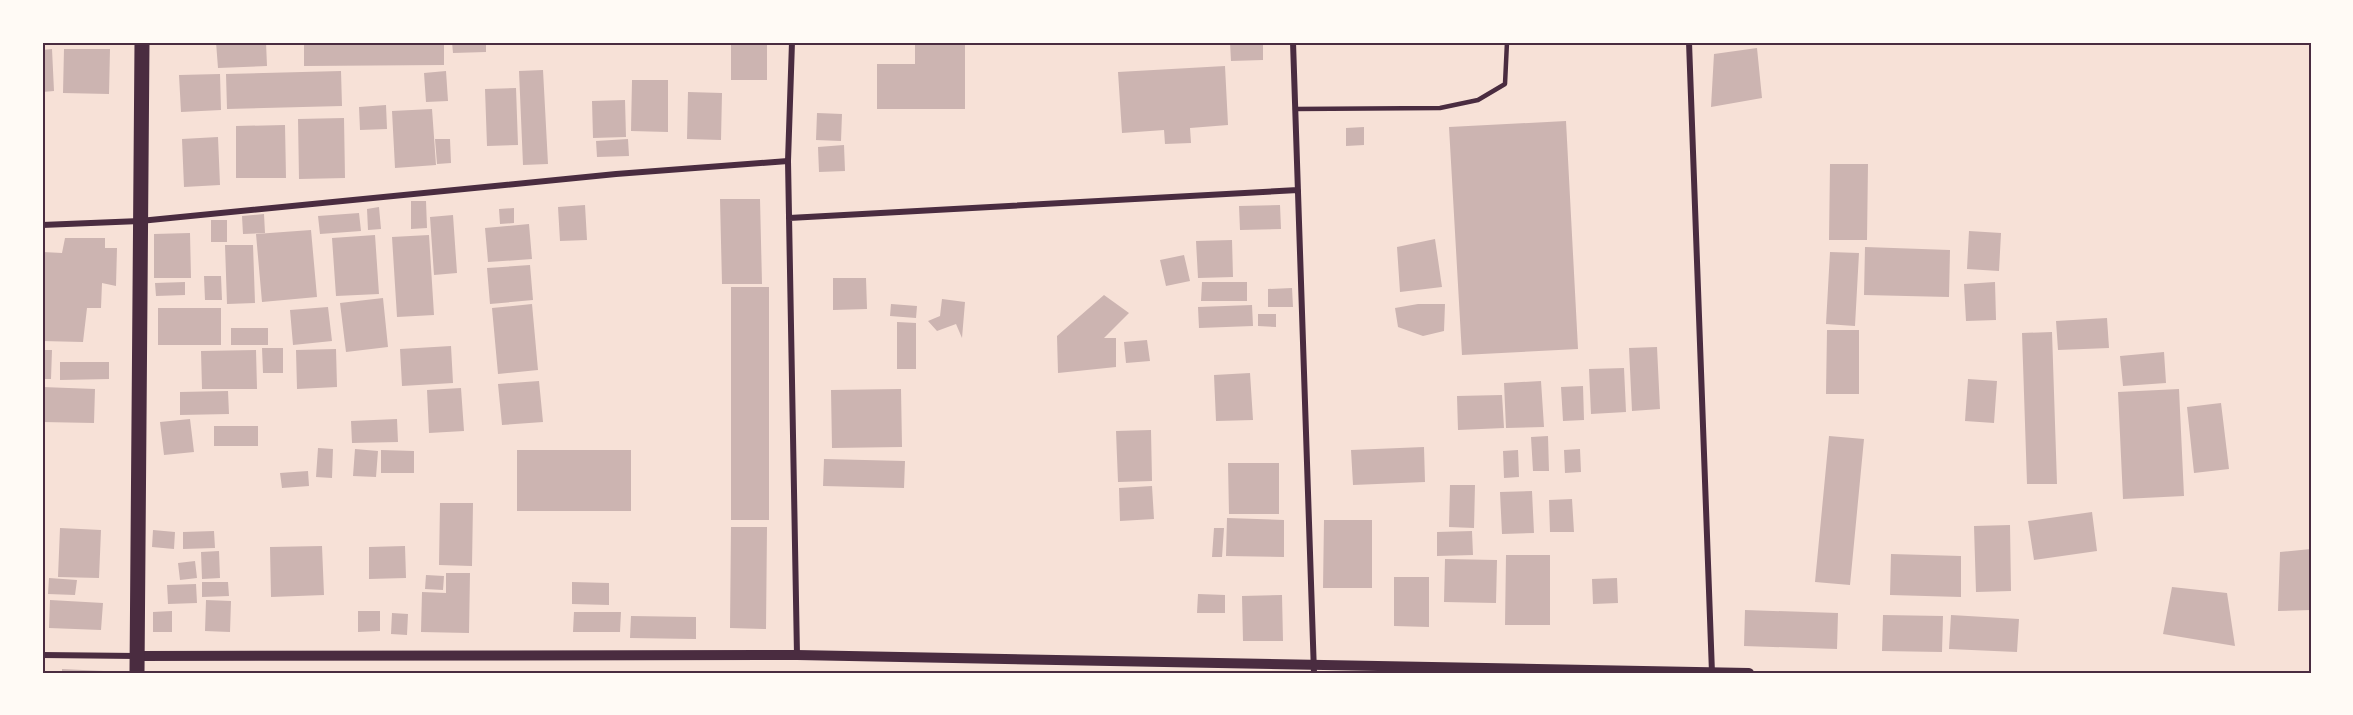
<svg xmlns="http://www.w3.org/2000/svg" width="2353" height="715" font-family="Quicksand,sans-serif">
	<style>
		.building { fill: #ccb4b1 }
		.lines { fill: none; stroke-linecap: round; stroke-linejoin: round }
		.service { stroke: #4a2c40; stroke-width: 4.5 }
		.minor { stroke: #4a2c40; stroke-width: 6 }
		.tertiary { stroke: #4a2c40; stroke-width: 10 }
		.primary { stroke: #4a2c40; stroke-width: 15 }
		.neatline { fill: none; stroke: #4a2c40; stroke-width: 2 }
	</style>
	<rect width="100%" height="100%" fill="#f7e1d7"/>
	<path class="building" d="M216,42H266L267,66L218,68Z
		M304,42H444V65L304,66Z
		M452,42H486V52L453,53Z
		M731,42H767V80H731Z
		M915,42H965V109H877V64H915Z
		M1230,42H1263V60L1231,61Z
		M1757,48L1762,98L1711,107L1714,54Z
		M52,49L54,91L42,92V50Z
		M64,49H110L109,94L63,93Z
		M1225,66L1228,125L1190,128L1191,143L1165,144L1164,130L1122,133L1118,72Z
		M543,70L548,164L523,165L519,71Z
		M341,71L342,106L227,109L226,74Z
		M446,71L448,101L426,102L424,73Z
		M220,74L221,110L181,112L179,75Z
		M632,80H668V132L631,131Z
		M516,88L518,145L487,146L485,89Z
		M688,92L722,93L721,140L687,139Z
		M625,100L626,137L593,138L592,101Z
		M386,105L387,129L360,130L359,107Z
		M432,109L436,165L395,168L392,111Z
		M817,113L842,114L841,141L816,140Z
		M344,118L345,178L299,179L298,119Z
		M1566,121L1578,349L1462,355L1449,127Z
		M285,125L286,178H236V126Z
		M1364,127V145L1346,146V128Z
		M218,137L220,185L184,187L182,139Z
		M435,139H450L451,163L437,164Z
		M628,139L629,156L597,157L596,141Z
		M844,145L845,171L819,172L818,147Z
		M1830,164H1868L1867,240H1829Z
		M720,199H760L762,284H722Z
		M411,201H426L427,228L411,229Z
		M585,205L587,240L560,241L558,207Z
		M1280,205L1281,229L1240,230L1239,206Z
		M379,207L381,229L368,230L367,209Z
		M514,208V223L500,224L499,209Z
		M359,213L361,231L320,234L318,216Z
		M264,214L265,233L243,234L242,216Z
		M453,215L457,273L434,275L430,217Z
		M211,220H227V242H211Z
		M529,224L532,259L488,262L485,228Z
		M311,230L317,297L262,302L256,234Z
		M1969,231L2001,233L1999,271L1967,269Z
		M190,233L191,278H154V234Z
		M375,235L379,294L336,296L332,238Z
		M429,235L434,315L397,317L392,237Z
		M65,238H105V248H117L116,286L102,283L101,308H87L83,342L42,341L43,252L62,253Z
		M1435,239L1442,287L1400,292L1397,247Z
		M1232,240L1233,277L1198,278L1196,241Z
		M225,245H253L255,303L227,304Z
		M1865,247L1950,250L1949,297L1864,295Z
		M1830,252L1859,253L1855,326L1826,324Z
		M1184,255L1190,281L1166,286L1160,260Z
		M530,265L533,300L490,304L487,268Z
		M204,276H221L222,300H205Z
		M833,278H866L867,309L833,310Z
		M185,282V295L156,296L155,283Z
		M1202,282H1247V301H1201Z
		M1995,282L1996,320L1966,321L1964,284Z
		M731,287H769V520H731Z
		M1292,288L1293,307H1268V289Z
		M1104,295L1129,313L1104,338H1116V367L1058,373L1057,336Z
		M383,298L388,347L346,352L340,303Z
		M942,299L965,302L962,338L956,324L937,331L928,321L940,316Z
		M532,304L538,370L498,374L492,308Z
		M891,304L917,306L916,318L890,316Z
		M1418,304H1445L1444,331L1423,336L1398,327L1395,308Z
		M1252,305L1253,326L1199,328L1198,307Z
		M328,307L332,341L293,345L290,310Z
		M158,308H221V345H158Z
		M1258,314H1276V327L1258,326Z
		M2107,318L2109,348L2058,350L2056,321Z
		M897,322L916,323V369H897Z
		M231,328H268V345H231Z
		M1827,330H1859V394H1826Z
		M2052,332L2057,484H2027L2022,333Z
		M1147,340L1150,361L1126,363L1124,342Z
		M451,346L453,383L402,386L400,349Z
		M1657,347L1660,409L1632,411L1629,348Z
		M262,348H283V373H263Z
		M336,349L337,387L297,389L296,350Z
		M42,350H52L51,379H42Z
		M256,350L257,389H202L201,351Z
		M2164,352L2166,383L2123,386L2120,356Z
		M60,362H109V379L60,380Z
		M1624,368L1626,412L1591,414L1589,369Z
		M1250,373L1253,420L1216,421L1214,375Z
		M1968,379L1997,381L1994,423L1965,421Z
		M539,381L543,422L502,425L498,384Z
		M1541,381L1544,427L1506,428L1504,383Z
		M1583,386L1584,420L1563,421L1561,387Z
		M42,387L95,389L94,423L42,422Z
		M461,388L464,431L429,433L427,390Z
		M901,389L902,447L832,448L831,390Z
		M2179,389L2184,496L2123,499L2118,392Z
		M228,391L229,414L180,415V392Z
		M1502,395L1504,428L1458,430L1457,396Z
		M2221,403L2229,469L2194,473L2187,407Z
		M190,419L194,452L164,455L160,422Z
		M397,419L398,442L352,443L351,421Z
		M214,426H258V446H214Z
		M1151,430L1152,481L1118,482L1116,431Z
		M1548,436L1549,471H1533L1531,437Z
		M1829,436L1864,439L1850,585L1815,582Z
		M1424,447L1425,482L1353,485L1351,450Z
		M318,448L333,449L332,478L316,477Z
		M355,449L378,451L376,477L353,476Z
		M1580,449L1581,472L1565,473L1564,450Z
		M381,450L414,451V473H381Z
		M517,450H631V511H517Z
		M1518,450L1519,477L1504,478L1503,451Z
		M824,459L905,461L904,488L823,486Z
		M1228,463H1279V514H1229Z
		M308,471L309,486L282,488L280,473Z
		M1450,485H1475L1474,528L1449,527Z
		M1152,486L1154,519L1120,521L1119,488Z
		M1532,491L1534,533L1502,534L1500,492Z
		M1572,499L1574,532H1550L1549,500Z
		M440,503H473L472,566L439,565Z
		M2092,512L2097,551L2034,560L2028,521Z
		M1227,518L1284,520V557L1226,556Z
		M1324,520H1372V588H1323Z
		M2010,525L2011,591L1976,592L1974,526Z
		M731,527H767L766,629L730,628Z
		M60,528L101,530L99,578L58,577Z
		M1214,528H1224L1222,557H1212Z
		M153,530L175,532L174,549L152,547Z
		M214,531L215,548L183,549V532Z
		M1472,531L1473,555L1437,556V532Z
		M322,546L324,595L271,597L270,547Z
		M405,546L406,578L369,579V547Z
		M2311,549V610L2278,611L2280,552Z
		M219,551L220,578L202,579L201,552Z
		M1891,554L1961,556V597L1890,595Z
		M1506,555H1550V625H1505Z
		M1445,559L1497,560L1496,603L1444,602Z
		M195,561L197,578L180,580L178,563Z
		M446,573H470L469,633L421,632L422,592L446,593Z
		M426,575L444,576L443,590L425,589Z
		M1394,577H1429V627L1394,626Z
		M49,578L77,580L75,595L48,594Z
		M1617,578L1618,603L1593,604L1592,579Z
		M202,582H228L229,596L202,597Z
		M572,582L609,583V605L572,604Z
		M196,584L197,603L168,604L167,585Z
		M2172,587L2227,593L2235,646L2163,634Z
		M1198,594L1225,595V613H1197Z
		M1282,595L1283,641H1243L1242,596Z
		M50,600L103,603L101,630L49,628Z
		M206,600L231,601L230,632L205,631Z
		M1745,610L1838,613L1837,649L1744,646Z
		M172,611V632H153V612Z
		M358,611H380V631L358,632Z
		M574,612H621L620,632H573Z
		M392,613L408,614L407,635L391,634Z
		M1883,615L1943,616L1942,652L1882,651Z
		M1951,615L2019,619L2017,652L1949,649Z
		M631,616L696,617V639L630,638Z
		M62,669L104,671V673H62Z"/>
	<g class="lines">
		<path class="service" d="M1295,109L1440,108L1478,100L1505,84L1507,42"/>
		<path class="minor" d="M792,42L788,161L797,655
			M1293,42L1314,673
			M1689,42L1712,673
			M789,218L1298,190
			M42,225L140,221L616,174L788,161
			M42,655L137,656"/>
		<path class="tertiary" d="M138,656L797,655L1749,673"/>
		<path class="primary" d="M137,673L142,42"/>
	</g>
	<rect width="2353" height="715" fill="none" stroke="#fffaf5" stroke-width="87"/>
	<rect x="44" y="44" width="2266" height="628" class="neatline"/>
</svg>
